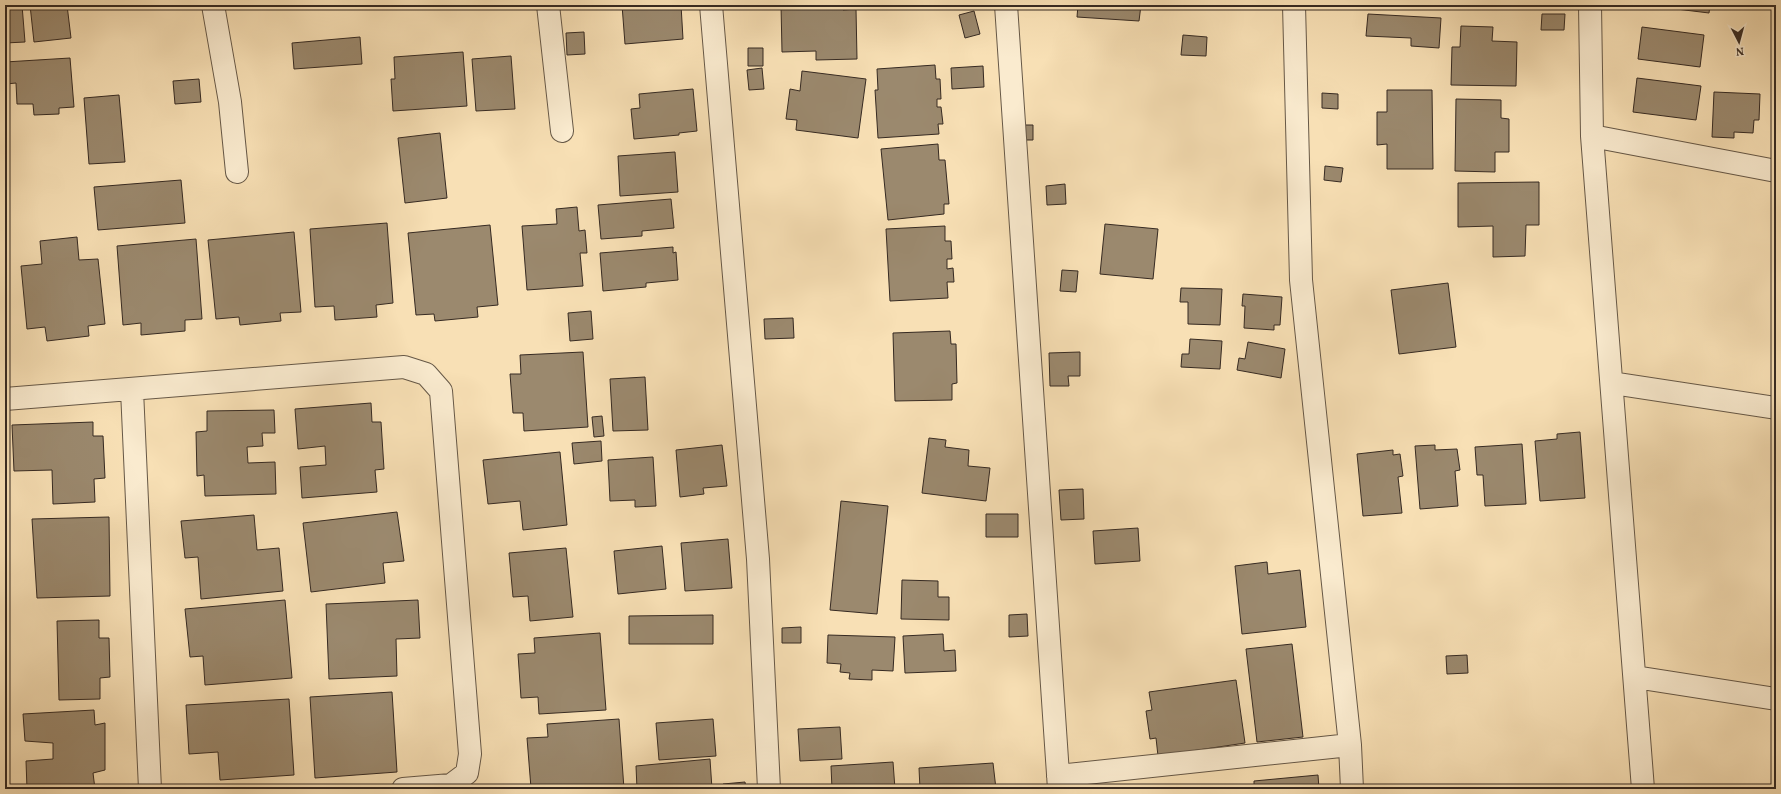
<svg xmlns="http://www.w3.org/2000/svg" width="1781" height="794" font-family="Vollkorn,serif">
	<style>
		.building { fill: #9b896e; stroke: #362a22 }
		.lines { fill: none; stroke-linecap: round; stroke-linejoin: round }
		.minor-casing { stroke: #665847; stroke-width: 24 }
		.minor { stroke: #faebcf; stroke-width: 22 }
	</style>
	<rect width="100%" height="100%" fill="#f8e0b5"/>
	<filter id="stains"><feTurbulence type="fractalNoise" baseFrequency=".005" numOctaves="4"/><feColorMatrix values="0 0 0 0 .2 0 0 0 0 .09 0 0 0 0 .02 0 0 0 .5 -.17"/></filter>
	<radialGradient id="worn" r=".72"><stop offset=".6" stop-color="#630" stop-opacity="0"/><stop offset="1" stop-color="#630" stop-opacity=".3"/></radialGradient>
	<path class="building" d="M5,5H22L25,42L5,43Z
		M30,5H67L71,38L34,42Z
		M622,5H681L683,39L625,44Z
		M781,5H843V10L856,9L857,59L816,60V51L782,52Z
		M1078,5H1141L1139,21L1077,17Z
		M1451,5H1518V9L1451,8Z
		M1644,5H1710L1709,13Z
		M974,11L980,34L965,38L959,15Z
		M1368,14L1441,18L1439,48L1411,46V38L1366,36Z
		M1542,14H1565L1564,30H1541Z
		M1461,26L1493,27L1492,41L1517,42L1516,86L1451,85L1452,47H1460Z
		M1642,27L1704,35L1700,67L1638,59Z
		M584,32L585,54L567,55L566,33Z
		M1183,35L1207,37L1206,56L1181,55Z
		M360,37L362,64L294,69L292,43Z
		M748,48H763V66H748Z
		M463,52L467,106L393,111L391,79H395L394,57Z
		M511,56L515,109L476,111L472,59Z
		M70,58L74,107L59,108V114L34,115L33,104H17L16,83L6,84L5,62Z
		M935,65L936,79H940L941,99H937V107H941L943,124H938L939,134L878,138L875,90H878L877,69Z
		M983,66L984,87L952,89L951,68Z
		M762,68L764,89L749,90L747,70Z
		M802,71L866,79L858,138L796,130L797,120L786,119L790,89L800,91Z
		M1637,78L1701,86L1696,120L1633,112Z
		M199,79L201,102L175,104L173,81Z
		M693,89L697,131L679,133V135L634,139L631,109L640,108L639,94Z
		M1387,90H1432L1433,169H1387V144L1377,145V112H1387Z
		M1714,92L1760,94L1759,120H1754L1753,133L1734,132V138L1712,137Z
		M1322,93L1338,94V109L1322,108Z
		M119,95L125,162L89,164L84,98Z
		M1456,99L1501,100V118L1509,119V152H1495V172L1455,171Z
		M1775,101L1776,102V130H1773Z
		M1020,125H1033V140H1020Z
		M440,133L447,198L405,203L398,138Z
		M938,144L939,160H945L949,204H944V214L888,220L881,149Z
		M675,152L678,192L620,196L618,156Z
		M1325,166L1343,168L1341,182L1324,180Z
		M181,180L185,223L98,230L94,187Z
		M1539,182V225H1526L1525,256L1493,257V226L1458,227V183Z
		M1065,184L1066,204L1047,205L1046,186Z
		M671,199L674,228L642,231V236L601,239L598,205Z
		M577,207L579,231L585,230L587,253H580L583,286L527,290L522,226L557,224L556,209Z
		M387,223L393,303L376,305L377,317L335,320L334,306L315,307L310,229Z
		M1105,224L1158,229L1153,279L1100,274Z
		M490,225L498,305L477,307L478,317L435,321L434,314L416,315L408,233Z
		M945,226V241H951L952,259H947V269L953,268L954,282H947L948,298L890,301L886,229Z
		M294,232L301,312L280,313L281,321L240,325L239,317L216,319L208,240Z
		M77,237L79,260L98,259L105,324L88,326L89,336L47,341L45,327L27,329L21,266L42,264L40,241Z
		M196,239L202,319L185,320V331L141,335V323L123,325L117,246Z
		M673,247V253L676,252L678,280L646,283V287L603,291L600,253Z
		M1062,270L1078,271L1076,292L1060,291Z
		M1448,283L1456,347L1399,354L1391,290Z
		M1181,288L1222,289L1220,325L1188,324V302H1180Z
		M1243,294L1282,297L1280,325H1274V330L1244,328L1245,306H1242Z
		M591,311L593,339L570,341L568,313Z
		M793,318L794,338L765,339L764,319Z
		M950,331L951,344H956L957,383L952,384V400L895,401L893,333Z
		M1190,339L1222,341L1220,369L1181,367L1182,354H1189Z
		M1248,342L1285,349L1281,378L1237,370L1239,358L1245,359Z
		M583,352L588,427L524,431L523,413H513L510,374H521L520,355Z
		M1080,352V376H1068L1069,386H1050L1049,353Z
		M645,377L648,430L613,431L610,379Z
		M371,403L372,422H381L384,469L375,470L377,492L302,498L300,467L326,465L325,446L298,449L295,409Z
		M274,410L275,433H262L263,446L247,447L248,463L275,462L276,494L205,496L204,475L197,476L196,432L207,431V411Z
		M602,416L604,436L594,437L592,417Z
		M93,422V436H103L105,478L94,479L95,502L53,504L52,470L14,471L12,425Z
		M1580,432L1585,498L1540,501L1535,441L1557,439V434Z
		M929,438L946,440L945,447L969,450L968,466L990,468L986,501L922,493Z
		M601,441L602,461L574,464L572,443Z
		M1522,444L1526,504L1485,506L1483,475H1477L1475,447Z
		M722,445L727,486L703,488L704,494L680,497L676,450Z
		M1435,445V450L1457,449L1460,470L1455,471L1458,506L1420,509L1415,446Z
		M1393,450V455L1400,454L1403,476L1398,477L1402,513L1363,516L1357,454Z
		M560,452L567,525L523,530L520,501L488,504L483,460Z
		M653,457L656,506L635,507V500L610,501L608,460Z
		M1083,489L1084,519L1061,520L1059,490Z
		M841,501L888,506L877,614L830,610Z
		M397,512L404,561L383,563L385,583L311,592L303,523Z
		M986,514H1018V537H986Z
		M254,515L257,550L279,548L283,591L201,599L198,557L185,558L181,521Z
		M109,517L110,596L37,598L32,519Z
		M1138,528L1140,561L1095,564L1093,531Z
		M728,539L732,588L685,591L681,543Z
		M662,546L666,589L618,594L614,551Z
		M566,548L573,617L530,621L528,596L513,597L509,553Z
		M1267,562L1268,574L1300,570L1306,627L1242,634L1235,566Z
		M902,580L938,581V597H949V620L901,619Z
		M285,600L292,678L205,685L203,656L190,657L185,609Z
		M418,600L420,638L396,639L397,676L329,679L326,604Z
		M1027,614L1028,636L1009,637V615Z
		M713,615V644H629V616Z
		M99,620V638H109L110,677L100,678V699L59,700L57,621Z
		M801,627V643H782V628Z
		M600,633L606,710L539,714L538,697L521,698L518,654L535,653L534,638Z
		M943,634L944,651L955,650L956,671L905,673L903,636Z
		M828,635L895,637L893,671L872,670V680L849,679L850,673L840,672L841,664L827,663Z
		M1292,644L1303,737L1257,742L1246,649Z
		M1467,655L1468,673L1447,674L1446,656Z
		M1236,680L1245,743L1158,756L1156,738L1150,739L1146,711L1152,710L1149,692Z
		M392,692L397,772L315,778L310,697Z
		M289,699L294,775L220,780L218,752L189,754L186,705Z
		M94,710L95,725L105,723V770L93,773L95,789H27L26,761L53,759V743L25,741L23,714Z
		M619,719L624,789H555V787L531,788L527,738L548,737L547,724Z
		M713,719L716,756L659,760L656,723Z
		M840,727L842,759L800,761L798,729Z
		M710,759L712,789H637L636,766Z
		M893,762L895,789H832L831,766Z
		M993,763L996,789H920L919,768Z
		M1318,775L1319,789H1254V781Z
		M745,782L746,789H724L723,784Z"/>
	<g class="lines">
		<defs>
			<path id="minor" d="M213,5L230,102L237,172
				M548,5L562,131
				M711,5L758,559L769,789
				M1006,5L1059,789
				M1294,5L1301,280L1350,745L1352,789
				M1590,5L1592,136L1776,171
				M1592,136L1643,789
				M1612,383L1776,408
				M132,390L150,789
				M5,399L404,367L426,374L441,391L470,754L467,773L451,785L403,789
				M1635,677L1776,699
				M1058,776L1350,745"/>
		</defs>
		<use href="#minor" class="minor-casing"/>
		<use href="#minor" class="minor"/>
	</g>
	<rect width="1781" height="794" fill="none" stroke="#f8e0b5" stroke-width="20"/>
	<rect x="6" y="6" width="1769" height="782" fill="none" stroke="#362a22" stroke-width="2"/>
	<rect x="10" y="10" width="1761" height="774" fill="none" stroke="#362a22"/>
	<g transform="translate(1739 42) rotate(174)" stroke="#faebcf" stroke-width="3" paint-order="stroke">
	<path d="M0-3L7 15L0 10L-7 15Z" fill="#362a22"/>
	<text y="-6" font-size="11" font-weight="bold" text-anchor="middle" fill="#362a22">N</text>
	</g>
	<rect width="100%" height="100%" filter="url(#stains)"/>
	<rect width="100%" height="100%" fill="url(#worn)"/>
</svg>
